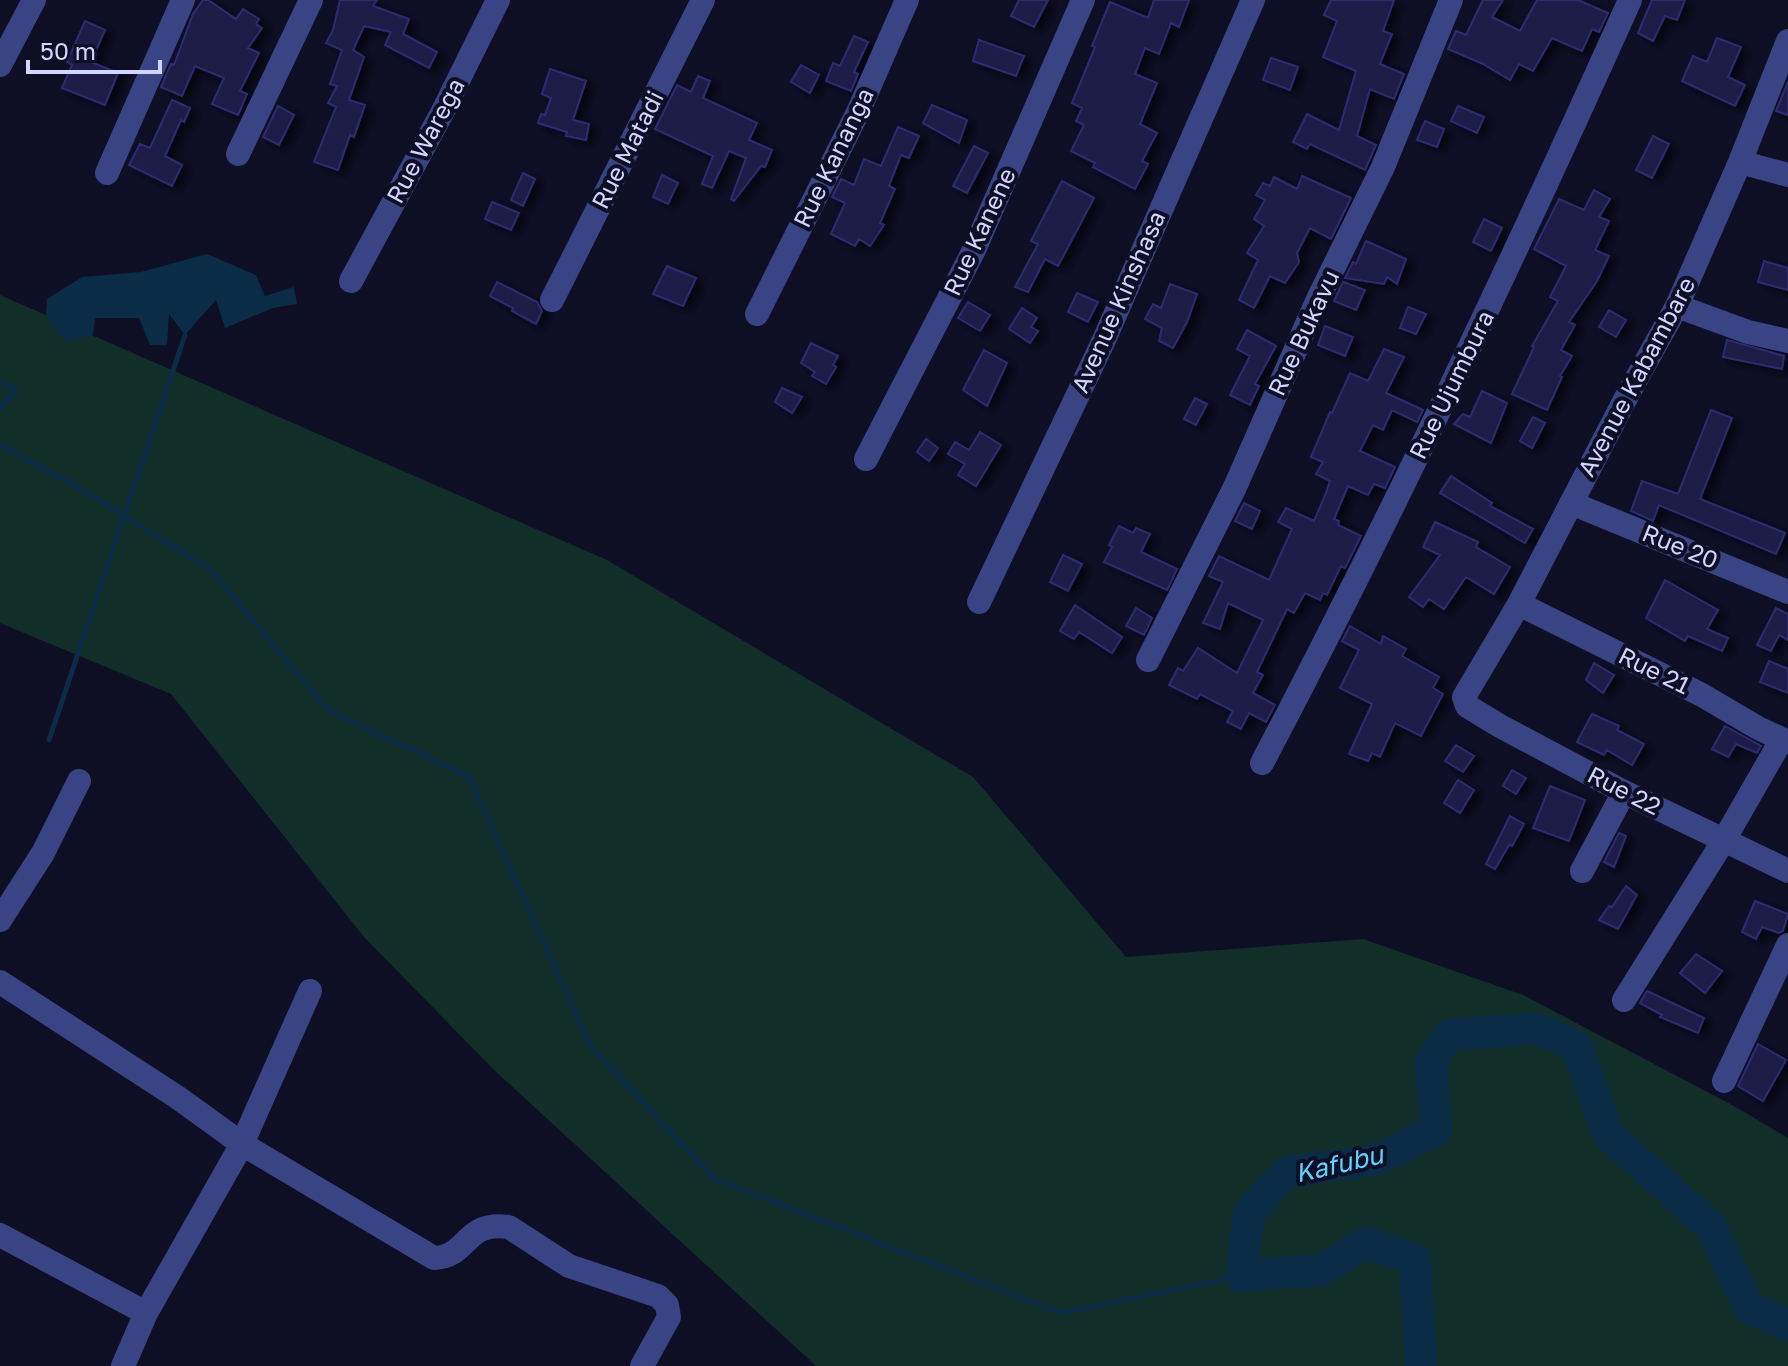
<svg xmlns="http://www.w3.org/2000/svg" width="1788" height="1366" font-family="'Golos Text',sans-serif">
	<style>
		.green { fill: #112f28 }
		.water { fill: #0b2c47 }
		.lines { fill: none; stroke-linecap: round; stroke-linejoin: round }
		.stream { stroke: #0b2c47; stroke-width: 5 }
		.river { stroke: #0b2c47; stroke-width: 32 }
		.building { fill: #1b1a46; stroke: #2d2c72; stroke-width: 2; filter: url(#shadow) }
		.minor { stroke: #394484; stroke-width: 24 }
		.labels { text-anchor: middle; stroke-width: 8; stroke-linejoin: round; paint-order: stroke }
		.street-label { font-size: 24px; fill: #d2d5ff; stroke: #0e0e25 }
		.water-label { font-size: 26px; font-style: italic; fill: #60d3ff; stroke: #0e0e25 }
	</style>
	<defs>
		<filter id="shadow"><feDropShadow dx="7" dy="4" stdDeviation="4" flood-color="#0009"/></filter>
	</defs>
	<rect width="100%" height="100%" fill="#0e0e25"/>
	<path class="green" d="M0,295L607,560L973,777L1126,957L1363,939L1523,995L1734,1106L1788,1138V1366H816L494,1070L364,937L171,694L0,623Z"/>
	<path class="water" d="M207,254L256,275L265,296L294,287L297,304L273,308L225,328L216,300L185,335L169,314L167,345H150L139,318H95L93,335L65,342L46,315L47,299L82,277L141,272Z"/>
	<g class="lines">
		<path class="stream" d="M0,383L16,389L0,409
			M0,445L83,490L211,570L328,710L469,777L591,1047L715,1179L1061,1313L1241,1276
			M49,740L185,335"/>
		<path class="river" d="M1421,1366L1415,1259L1366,1243L1321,1270L1241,1276L1249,1213L1287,1172L1376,1160L1436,1130L1431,1060L1449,1035L1537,1028L1577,1047L1608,1134L1711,1227L1749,1308L1788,1325"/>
	</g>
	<path class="building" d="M203,0H208L236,19L243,9L259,19L256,24L262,28L248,48L259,53L240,91L247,94L238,115L212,104L224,78L195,66L182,96L161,87L171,64L174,65L193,14Z
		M340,0H377L373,6L409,19L403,34L437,52L429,68L385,45L391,32L364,26L353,50L364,57L349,100L365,105L354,137L350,135L338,170L314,162L336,107L328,103L337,86L330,84L342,50L326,43L333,30Z
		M1019,0H1048L1034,27L1011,16Z
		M1154,0H1189L1179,27L1171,23L1159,54L1145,48L1135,74L1157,83L1140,124L1157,133L1142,161L1148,164L1135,189L1093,167L1095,163L1071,151L1084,125L1076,121L1082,108L1072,103L1095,47L1092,46L1110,2L1148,18Z
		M1331,0H1394L1383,31L1392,34L1380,64L1404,74L1394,99L1370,89L1357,136L1376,145L1365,170L1310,144L1307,149L1293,142L1307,114L1339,130L1356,71L1323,57L1337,21L1324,15Z
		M1483,0H1503L1492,17L1520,31L1537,0H1578L1608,13L1599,32L1592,29L1582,51L1552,38L1533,71L1519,64L1510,80L1483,64L1448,49L1456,31L1466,35Z
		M1652,0H1685L1677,20L1665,16L1653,41L1638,33Z
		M85,21L105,30L91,62L118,73L105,105L62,88L72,65L67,62Z
		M854,36L868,42L854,72L858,74L851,91L826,81L833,63L840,66Z
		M1717,38L1741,47L1728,77L1745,85L1735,106L1682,81L1693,56L1707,62Z
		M979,40L1024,56L1016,76L973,61Z
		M1271,58L1298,67L1290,90L1263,80Z
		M801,65L819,75L810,93L791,82Z
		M550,69L586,81L573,120L589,124L586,140L566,136L567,132L538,123L541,114L545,115L551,98L542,94Z
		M698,76L710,81L703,98L757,123L749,140L772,150L765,167L761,166L734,201L731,199L746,158L729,151L712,188L702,184L713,156L655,129L677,85L691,92Z
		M1788,82V115L1776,111Z
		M172,100L190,108L184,122L181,120L165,156L182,165L172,186L129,165L140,144L150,148Z
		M932,105L967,120L959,143L923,123Z
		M278,106L294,115L279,145L263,137Z
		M1458,106L1484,117L1477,133L1451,121Z
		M1425,121L1444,129L1437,147L1417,140Z
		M898,127L919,136L909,158L901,155L889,186L895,189L880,223L884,225L870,246L859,239L855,246L831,234L845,203L832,197L841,179L854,185L864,159L881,166Z
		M1653,136L1669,144L1652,178L1636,170Z
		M974,146L988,153L967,193L953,186Z
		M523,173L535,179L523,206L511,200Z
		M662,175L678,183L668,204L653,197Z
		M1302,176L1351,198L1331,239L1310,228L1297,253L1299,262L1285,283L1270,276L1254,308L1239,300L1258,260L1247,253L1264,226L1254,219L1265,200L1256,195L1263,183L1270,186L1274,177L1297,189Z
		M1062,181L1094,198L1058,266L1045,259L1028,292L1015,287L1038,244L1031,241Z
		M1594,190L1610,199L1599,217L1609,221L1595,250L1609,256L1597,281L1569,322L1575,325L1561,350L1572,356L1560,376L1562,377L1547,410L1512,394L1534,347L1532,346L1558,301L1550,297L1566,266L1534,249L1559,199L1584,210Z
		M492,202L519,213L511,230L485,219Z
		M1484,219L1502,228L1491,251L1473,242Z
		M1366,241L1406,259L1397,284L1387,277L1384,284L1345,278L1353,262L1356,264Z
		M1764,261L1788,268V290L1758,282Z
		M667,266L696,278L683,306L653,294Z
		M497,282L537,302L542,311L536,324L512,311L513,308L490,296Z
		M1343,282L1365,290L1356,310L1334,301Z
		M1170,284L1197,294L1187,322L1173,348L1159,341L1162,328L1145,319L1153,304L1161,308Z
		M1077,293L1098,302L1088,322L1068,312Z
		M968,302L990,315L980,331L958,318Z
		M1408,307L1426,314L1416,334L1400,328Z
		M1022,308L1037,318L1031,327L1038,331L1030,343L1009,329Z
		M1609,310L1626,320L1616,337L1599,327Z
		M1325,326L1353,337L1345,356L1318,345Z
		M1247,330L1276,346L1255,384L1259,386L1250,405L1230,395L1250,356L1237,349Z
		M1727,340L1784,356L1782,369L1723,357Z
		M811,343L838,356L833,365L836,367L826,384L812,376L815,372L801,363Z
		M1384,349L1404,357L1386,393L1423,410L1417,422L1392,410L1383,430L1373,425L1360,451L1395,467L1385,488L1374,484L1368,495L1348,486L1334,519L1339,521L1338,525L1361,536L1345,568L1341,566L1327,595L1323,593L1320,600L1305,593L1294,613L1287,609L1257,672L1263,675L1253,693L1275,705L1266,722L1249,713L1241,729L1227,722L1233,711L1200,694L1197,699L1169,685L1178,668L1183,671L1198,648L1237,673L1263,620L1228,603L1220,629L1203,623L1223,582L1209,576L1219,556L1269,580L1292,529L1278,522L1286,508L1314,521L1326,493L1330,481L1316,474L1323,462L1311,457L1330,412L1332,413L1350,373L1368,381Z
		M984,350L1007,363L987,406L963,390Z
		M782,388L802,397L792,413L775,402Z
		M1482,391L1507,403L1491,443L1454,424L1463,414L1470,417Z
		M1195,398L1207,404L1196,425L1184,419Z
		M1711,410L1732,418L1700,499L1785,533L1776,554L1659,505L1653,521L1631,511L1642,481L1678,494Z
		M1533,417L1545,423L1532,448L1520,441Z
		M980,432L1001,445L976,486L958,475L965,464L948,454L955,442L969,450Z
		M926,439L938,448L929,461L917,452Z
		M1451,476L1492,503L1490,506L1533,529L1525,543L1440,493Z
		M1244,503L1260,511L1252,529L1235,521Z
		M1435,522L1478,542L1476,547L1510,567L1494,594L1466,577L1444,609L1429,599L1423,607L1409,597L1440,555L1423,547Z
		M1119,526L1133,533L1136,528L1150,534L1141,552L1177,569L1167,590L1104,562L1112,547L1109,545Z
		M1063,555L1082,564L1068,591L1050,582Z
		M1665,580L1718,610L1707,629L1728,638L1722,651L1688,636L1685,641L1646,618Z
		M1075,605L1122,637L1112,653L1079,632L1074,639L1060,631Z
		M1136,608L1152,618L1144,635L1126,626Z
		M1776,608L1788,614V640L1779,635L1771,651L1757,645Z
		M1350,626L1381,644L1383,636L1406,649L1402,656L1439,677L1433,688L1443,694L1421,736L1395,723L1380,757L1372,753L1368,761L1349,754L1372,704L1340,688L1359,650L1342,641Z
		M1769,661L1788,669V693L1760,682Z
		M1594,663L1614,675L1603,693L1586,680Z
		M1592,714L1619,726L1617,730L1644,744L1632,765L1607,750L1604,755L1577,742Z
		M1725,726L1761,746L1757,753L1736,744L1728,757L1712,749Z
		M1456,745L1474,756L1463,772L1445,761Z
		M1512,770L1526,778L1516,794L1503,786Z
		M1458,780L1474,790L1460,813L1444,803Z
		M1550,786L1585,800L1569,841L1533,828Z
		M1510,816L1524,824L1512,846L1509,845L1495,869L1486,864Z
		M1619,833L1626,836L1614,867L1604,862Z
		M1626,886L1637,895L1618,929L1599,920L1609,906L1612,907Z
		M1755,901L1788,914L1783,931L1779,933L1762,927L1756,939L1742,932Z
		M1696,954L1722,971L1705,993L1680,973Z
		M1647,991L1704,1018L1698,1033L1660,1017L1662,1015L1640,1003Z
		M1758,1044L1786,1060L1763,1101L1738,1086Z"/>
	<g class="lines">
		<path class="minor" d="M1788,41L1740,162L1677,306L1629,392L1519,604L1464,697L1467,706L1500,726L1624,792L1788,871
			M0,65L34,0
			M238,154L311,0
			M1740,162L1788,175
			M107,173L183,0
			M351,281L443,111L498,0
			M552,300L703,0
			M1677,306L1748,332L1788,341
			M757,314L859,110L907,0
			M866,459L974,250L1083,0
			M1571,503L1788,592
			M979,602L1104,340L1253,0
			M1519,604L1702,695L1758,728L1788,742
			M1148,660L1235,487L1318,299L1383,167L1451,0
			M1262,763C1394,513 1514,258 1630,0
			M1582,871L1624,792
			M0,920L43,853L79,781
			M0,982L177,1097L242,1144L434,1258C469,1257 464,1220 509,1227L569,1266L658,1296L667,1305L669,1317L642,1366
			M1624,1000L1724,840L1782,739
			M1724,1081L1788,945
			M0,1235L146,1313L123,1366
			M146,1313L242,1144L310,991"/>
	</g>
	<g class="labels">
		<g class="street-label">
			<text transform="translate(426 141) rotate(-62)" y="8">Rue Warega</text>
			<text transform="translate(628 150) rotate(-63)" y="8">Rue Matadi</text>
			<text transform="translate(834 158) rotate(-64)" y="8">Rue Kananga</text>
			<text transform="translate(980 232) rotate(-65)" y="8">Rue Kanene</text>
			<text transform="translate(1119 302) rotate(-66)" y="8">Avenue Kinshasa</text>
			<text transform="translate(1304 333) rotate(-65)" y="8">Rue Bukavu</text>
			<text transform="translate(1637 377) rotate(-62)" y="8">Avenue Kabambare</text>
			<text transform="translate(1452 385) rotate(-64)" y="8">Rue Ujumbura</text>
			<text transform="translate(1680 547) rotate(22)" y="8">Rue 20</text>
			<text transform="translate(1654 671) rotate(26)" y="8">Rue 21</text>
			<text transform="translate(1624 791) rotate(27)" y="8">Rue 22</text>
		</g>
		<g class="water-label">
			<text transform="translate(1339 1164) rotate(-13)" y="9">Kafubu</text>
		</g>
	</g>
	<path d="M28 60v12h132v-12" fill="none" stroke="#d2d5ff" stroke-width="4"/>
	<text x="40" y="60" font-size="24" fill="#d2d5ff" stroke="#0e0e25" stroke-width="6" paint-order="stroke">50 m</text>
</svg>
